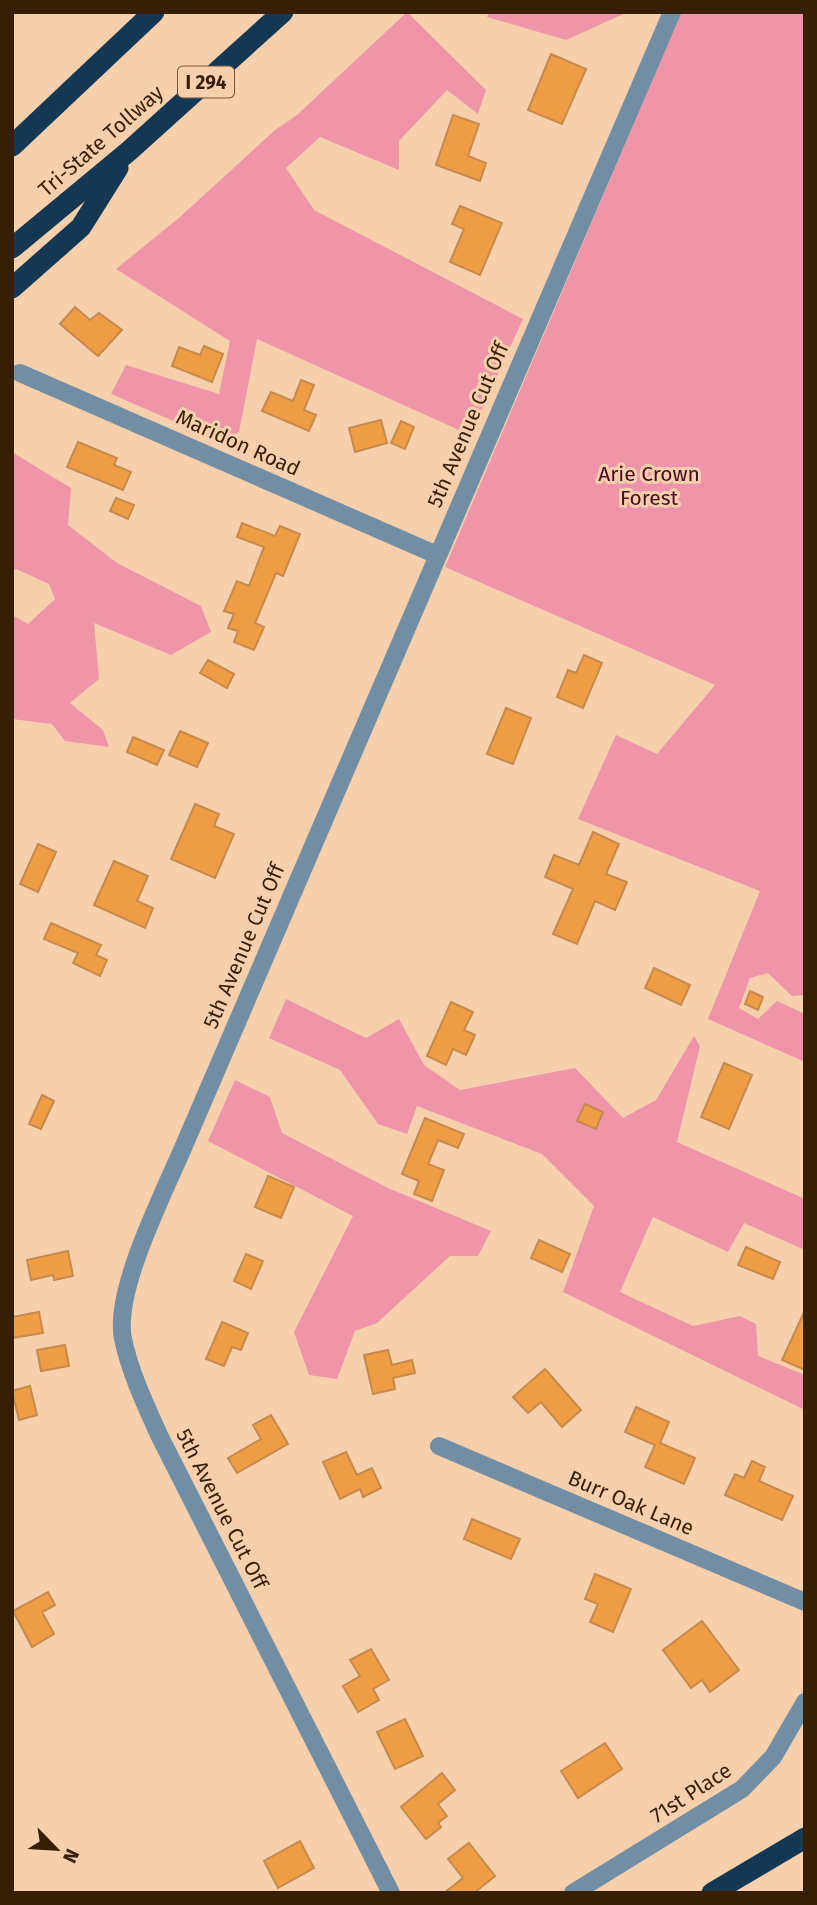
<svg xmlns="http://www.w3.org/2000/svg" width="817" height="1905" font-family="'Fira Sans',sans-serif">
	<style>
		.green { fill: #ee95aa }
		.building { fill: #f09e46; stroke: #c68a4d; stroke-width: 2 }
		.lines { fill: none; stroke-linecap: round; stroke-linejoin: round }
		.minor { stroke: #728ea5; stroke-width: 18 }
		.highway { stroke: #143853; stroke-width: 21 }
		.labels { text-anchor: middle; stroke-width: 6; stroke-linejoin: round; paint-order: stroke }
		.shield { fill: #f6d0ac; stroke: #705437; stroke-width: 2 }
		.shield-label { font-size: 19px; font-weight: bold; fill: #371f05 }
		.street-label { font-size: 21px; fill: #371f05; stroke: #f6d0ac }
		.park-label { font-size: 21px; fill: #4e0823; stroke: #f6d0ac }
	</style>
	<rect width="100%" height="100%" fill="#f6d0ac"/>
	<path class="green" d="M407,12L486,90L478,114L447,90L399,141V170L320,137L286,168L314,210L523,319L470,435L257,339L239,432L222,442L111,394L126,365L219,394L230,341L116,269L180,217L275,130L297,115Z
		M489,12H628L566,40L487,17Z
		M681,12H805V995L792,996L768,973L750,978L739,1008L758,1019L777,1001L805,1014V1062L708,1019L760,891L578,819L616,735L657,754L715,685L445,567Z
		M12,452L71,488L68,525L117,563L201,606L211,632L171,655L94,623L99,679L70,703L103,730L109,747L65,741L52,724L12,719V615L28,624L55,599L49,584L16,569L12,572Z
		M286,999L366,1038L399,1019L424,1065L460,1090L575,1068L623,1118L656,1100L694,1036L700,1046L677,1142L805,1199V1250L744,1223L728,1252L653,1217L620,1292L693,1326L740,1316L756,1324L758,1356L805,1375V1410L563,1292L594,1206L542,1154L417,1106L407,1134L378,1124L340,1070L269,1038Z
		M235,1080L270,1097L282,1133L388,1188L491,1231L478,1256H450L377,1323L355,1331L337,1379L309,1375L294,1332L353,1216L208,1141Z"/>
	<path class="building" d="M551,54L586,69L562,124L528,110Z
		M453,115L479,124L468,156L486,163L480,181L436,165Z
		M460,206L502,223L480,275L450,262L464,229L452,224Z
		M75,307L90,320L99,313L122,330L98,356L60,324Z
		M204,346L223,354L212,382L172,366L179,347L200,355Z
		M301,380L314,385L304,410L316,415L309,431L262,411L271,392L293,401Z
		M381,420L387,443L355,452L349,428Z
		M401,421L414,427L405,449L391,443Z
		M78,442L117,458L114,465L131,472L123,490L67,467Z
		M116,498L134,505L128,519L110,511Z
		M242,523L275,536L280,526L300,534L283,576L276,573L255,623L264,627L254,650L234,642L238,631L228,628L234,614L224,611L237,581L249,586L264,547L237,537Z
		M584,655L602,663L583,708L557,697L568,670L576,673Z
		M208,660L234,674L227,688L200,673Z
		M506,708L531,718L513,764L487,754Z
		M180,731L208,743L197,767L169,755Z
		M133,737L164,750L157,765L127,752Z
		M195,804L219,814L214,826L234,834L215,878L171,859Z
		M593,832L619,844L606,874L627,882L615,910L595,901L577,944L553,934L573,889L545,877L554,855L579,865Z
		M38,844L56,852L38,892L20,884Z
		M114,861L148,876L137,901L153,908L145,928L94,905Z
		M51,923L101,945L96,955L107,960L100,976L73,963L78,953L44,939Z
		M654,968L690,985L681,1005L645,988Z
		M750,991L763,997L758,1010L745,1004Z
		M451,1002L473,1012L464,1030L475,1035L466,1055L453,1049L446,1065L427,1056Z
		M724,1063L752,1075L729,1129L701,1117Z
		M42,1095L54,1101L41,1129L29,1124Z
		M585,1104L603,1112L596,1129L577,1121Z
		M425,1118L464,1134L458,1148L438,1140L428,1164L444,1170L432,1201L414,1194L419,1181L402,1174Z
		M268,1176L294,1187L281,1218L255,1207Z
		M539,1240L570,1254L562,1272L531,1258Z
		M746,1247L780,1262L773,1279L738,1265Z
		M68,1251L73,1276L54,1280L53,1275L31,1280L27,1260Z
		M246,1254L263,1261L251,1289L234,1281Z
		M805,1310V1370L782,1360Z
		M39,1312L43,1333L12,1338V1317Z
		M222,1322L248,1333L241,1350L232,1347L224,1366L206,1359Z
		M65,1345L69,1366L41,1371L37,1350Z
		M388,1350L392,1365L412,1360L415,1373L393,1378L395,1389L373,1394L364,1355Z
		M545,1369L581,1410L562,1427L541,1402L528,1413L513,1397Z
		M30,1386L37,1415L19,1420L12,1391Z
		M636,1407L669,1422L660,1443L695,1458L684,1484L645,1467L655,1445L625,1432Z
		M271,1415L288,1444L237,1473L228,1458L261,1439L253,1425Z
		M346,1452L357,1475L372,1468L381,1488L363,1497L360,1489L340,1499L323,1462Z
		M752,1461L765,1467L759,1481L793,1496L782,1520L725,1495L735,1474L744,1478Z
		M472,1519L520,1539L511,1559L464,1539Z
		M595,1574L631,1589L613,1632L590,1622L598,1604L585,1599Z
		M48,1592L55,1605L42,1612L54,1634L32,1647L13,1611Z
		M702,1621L739,1670L710,1692L702,1680L691,1688L663,1650Z
		M371,1649L389,1680L373,1689L379,1700L358,1712L343,1686L360,1676L350,1660Z
		M405,1719L423,1756L395,1769L377,1732Z
		M605,1743L622,1769L578,1798L561,1771Z
		M442,1773L455,1790L438,1804L447,1816L438,1823L441,1827L426,1839L401,1807Z
		M300,1841L314,1868L278,1888L264,1861Z
		M469,1843L495,1876L474,1893H444L463,1878L448,1859Z"/>
	<g class="lines">
		<path class="minor" d="M20,373L437,555
			M439,1446L805,1602
			M391,1893L159,1435C145,1404 130,1372 123,1339C113,1290 166,1189 186,1141L672,12
			M573,1893L742,1789L773,1757L805,1702"/>
		<path class="highway" d="M12,146L154,12
			M12,248L129,151L283,12
			M12,288L81,227L118,168
			M712,1893L805,1838"/>
	</g>
	<g class="labels">
		<rect class="shield" x="178" y="66.5" width="56" height="31" rx="5"/>
		<g class="shield-label">
			<text x="206" y="89">I 294</text>
		</g>
		<g class="street-label">
			<text transform="translate(101 141) rotate(-41)" y="7">Tri-State Tollway</text>
			<text transform="translate(468 425) rotate(-67)" y="7">5th Avenue Cut Off</text>
			<text transform="translate(238 443) rotate(24)" y="7">Maridon Road</text>
			<text transform="translate(244 946) rotate(-67)" y="7">5th Avenue Cut Off</text>
			<text transform="translate(631 1503) rotate(23)" y="7">Burr Oak Lane</text>
			<text transform="translate(222 1509) rotate(63)" y="7">5th Avenue Cut Off</text>
			<text transform="translate(691 1793) rotate(-33)" y="7">71st Place</text>
		</g>
		<g class="park-label">
			<text x="649" y="481">Arie Crown<tspan x="649" dy="24">Forest</tspan></text>
		</g>
	</g>
	<rect width="817" height="1905" fill="none" stroke="#371f05" stroke-width="28"/>
	<g transform="translate(56 1849) rotate(115)" stroke="#f6d0ac" stroke-width="5" paint-order="stroke">
	<path d="M0-5L12 26L0 18L-12 26Z" fill="#371f05"/>
	<text y="-10" font-size="19" font-weight="bold" text-anchor="middle" fill="#371f05">N</text>
	</g>
</svg>
